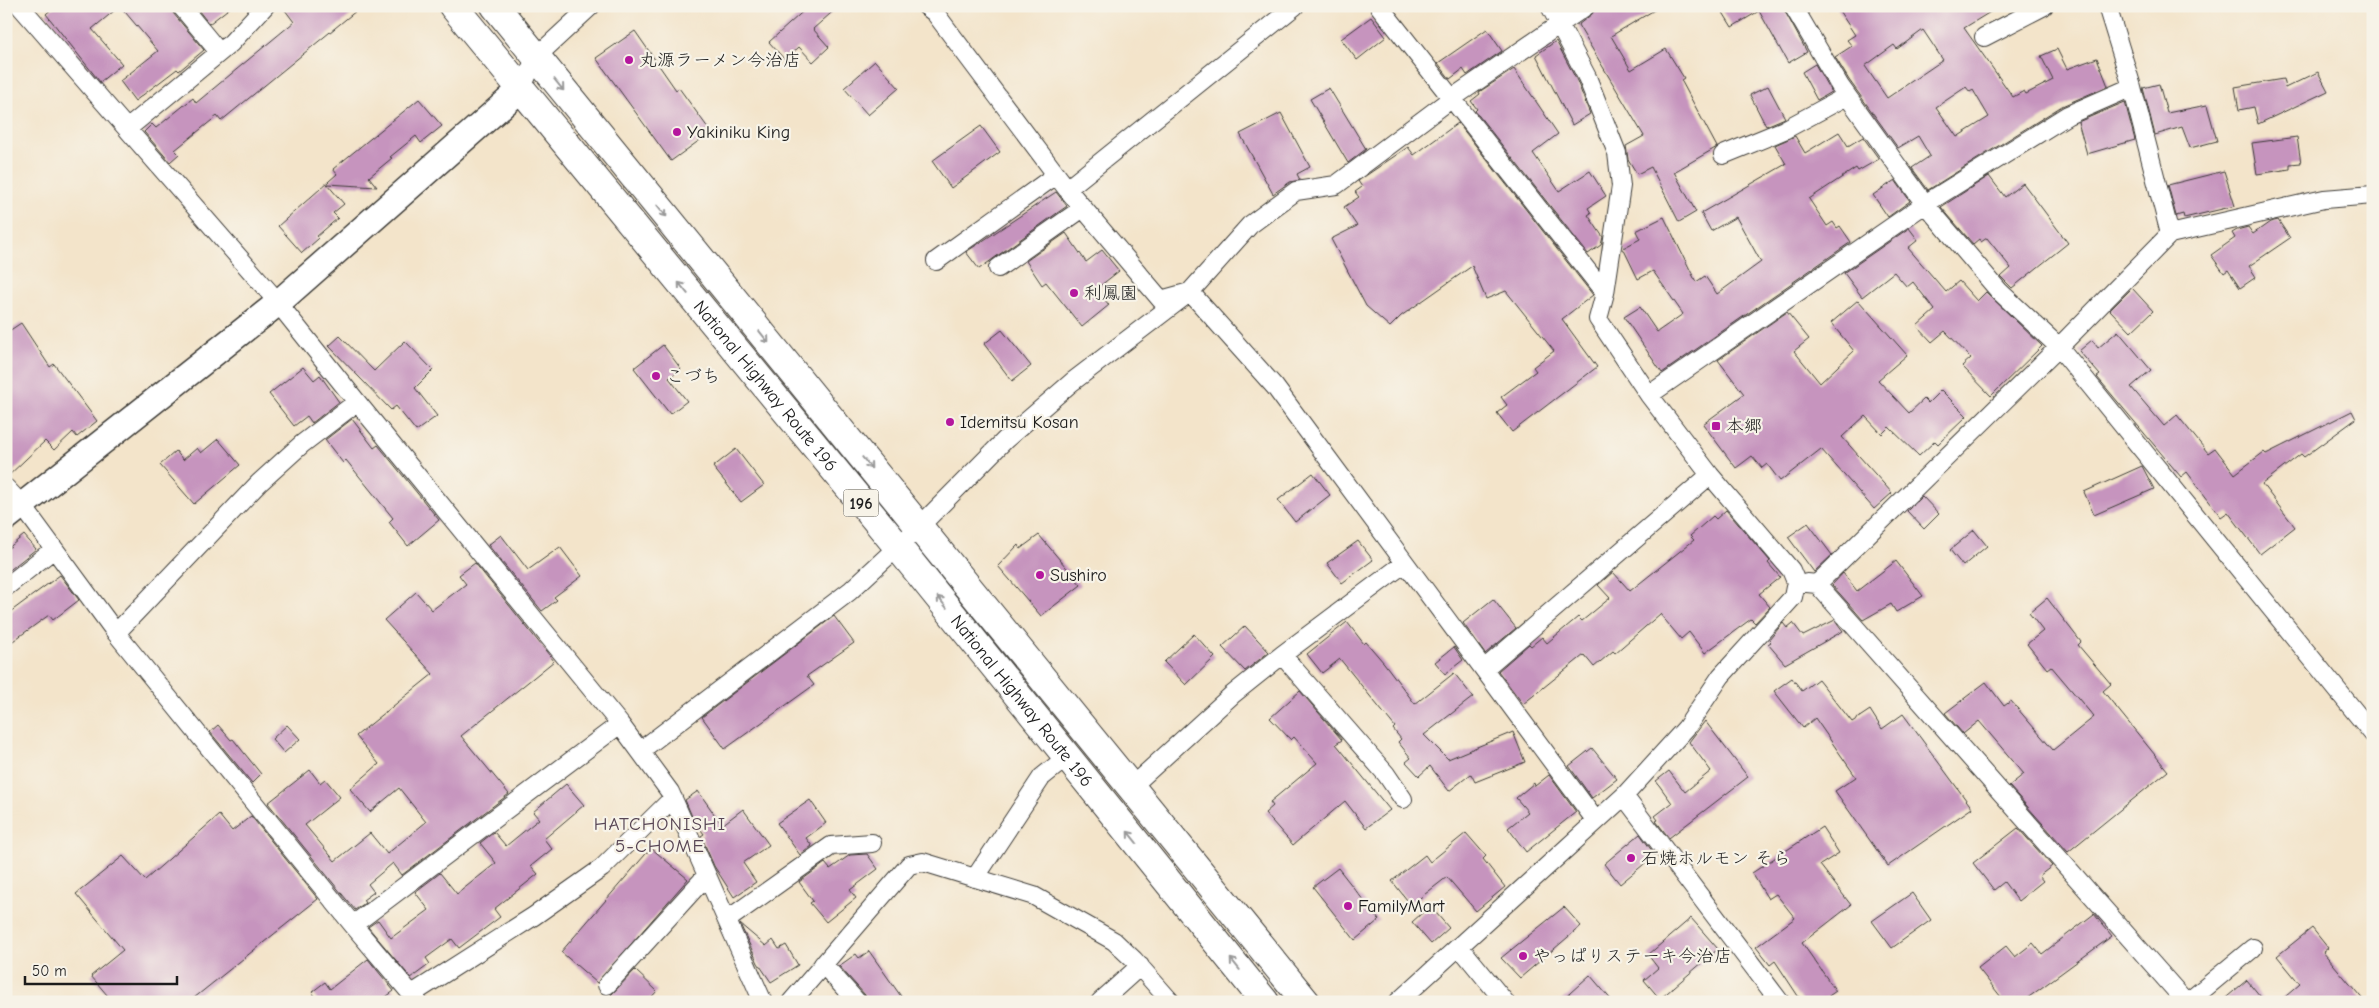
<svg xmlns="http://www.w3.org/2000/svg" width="2379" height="1008" font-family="'Comic Neue','Klee One',sans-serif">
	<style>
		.building { fill: #c694be; fill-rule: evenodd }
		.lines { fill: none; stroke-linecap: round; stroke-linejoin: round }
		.street-casing { stroke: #3c3a36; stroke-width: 20 }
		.secondary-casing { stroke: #3c3a36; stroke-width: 28 }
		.highway-casing { stroke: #3c3a36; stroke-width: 30 }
		.street { stroke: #fff; stroke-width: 18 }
		.secondary { stroke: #fff; stroke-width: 25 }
		.highway { stroke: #fff; stroke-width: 28 }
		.oneway { stroke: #999 }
		.poi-dot { fill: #b5179e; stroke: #f7f3e8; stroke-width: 2 }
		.labels { text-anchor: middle; stroke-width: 4.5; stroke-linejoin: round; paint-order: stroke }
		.shield { fill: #f7f3e8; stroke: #5e5c59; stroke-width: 1 }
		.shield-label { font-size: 16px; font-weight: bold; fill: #1c1c1c }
		.poi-label { font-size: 18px; fill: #1c1c1c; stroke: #f7f3e8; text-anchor: start }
		.street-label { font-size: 18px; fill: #1c1c1c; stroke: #f7f3e8 }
		.neighbourhood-label { font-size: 19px; letter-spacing: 1px; fill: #584655; stroke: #f7f3e8 }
	</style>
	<rect width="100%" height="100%" fill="#f7f3e8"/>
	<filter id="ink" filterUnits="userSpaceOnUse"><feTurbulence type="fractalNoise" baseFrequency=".02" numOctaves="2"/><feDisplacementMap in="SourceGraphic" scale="10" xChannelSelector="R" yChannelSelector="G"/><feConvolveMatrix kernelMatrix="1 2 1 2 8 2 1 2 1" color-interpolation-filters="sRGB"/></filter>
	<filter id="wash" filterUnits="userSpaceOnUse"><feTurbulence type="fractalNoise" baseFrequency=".0096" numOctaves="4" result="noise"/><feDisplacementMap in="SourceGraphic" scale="20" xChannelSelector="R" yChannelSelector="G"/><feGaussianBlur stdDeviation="1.12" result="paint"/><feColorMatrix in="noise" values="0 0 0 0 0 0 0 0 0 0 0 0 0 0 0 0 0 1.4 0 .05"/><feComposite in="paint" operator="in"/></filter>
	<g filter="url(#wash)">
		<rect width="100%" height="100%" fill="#f3e4ca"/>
		<g id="blocks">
			<path class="building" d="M55,6H171L173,13L204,50L179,71L177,69L135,101L120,81L158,51L120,6L92,29L122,64L100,82L46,14Z
				M195,6H232L209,24Z
				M282,6H362L221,121L217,116L175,150L179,154L170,162L144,132L152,124L156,128L193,98L196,103L294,22Z
				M809,6H839L813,29L829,47L813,62L799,47L785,60L769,42Z
				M1596,6H1661L1611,36L1631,70L1666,49L1684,78L1681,80L1717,147L1674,172L1696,212L1679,222L1651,167L1637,174L1628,159L1626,146L1644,136L1578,25L1592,14Z
				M1719,6H1782L1807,52L1788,63L1759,11L1732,27Z
				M1836,6H2000L1964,28L2013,97L2024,91L2026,94L2053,80L2041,56L2057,49L2067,69L2097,58L2108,86L2062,106L1928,190L1912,168L1930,156L1918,136L1898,148L1849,80L1835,57L1852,46L1847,40L1855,35ZM1923,30L1943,60L1887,98L1865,66L1894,45L1897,49ZM1966,87L1970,92L1973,90L1989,117L1957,137L1936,107Z
				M1371,17L1386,37L1357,60L1341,39Z
				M1487,29L1502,51L1467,75L1463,69L1450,79L1438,63Z
				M635,31L676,90L679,88L711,132L671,161L596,58Z
				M1556,41L1577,81L1590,114L1572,125L1536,55Z
				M875,61L899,88L868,115L844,88Z
				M1815,64L1831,92L1817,100L1802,72Z
				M1514,69L1558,134L1533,153L1559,191L1590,171L1606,196L1588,208L1591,213L1588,215L1603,237L1601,245L1588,254L1475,111L1477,109L1471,101L1480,94L1479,92Z
				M2318,72L2328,91L2258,124L2254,107L2239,110L2235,87L2283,79L2285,88Z
				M2159,84L2167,113L2207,105L2217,141L2190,148L2182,127L2155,135L2143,88Z
				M1768,86L1785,118L1766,126L1750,95Z
				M1329,88L1366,149L1348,163L1310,99Z
				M419,99L442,126L421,143L416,136L390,157L392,158L369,177L377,187L327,184L344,204L333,213L338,218L316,237L318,239L302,253L278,226L337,174L333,169Z
				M2125,102L2135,140L2087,154L2078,122Z
				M1281,113L1310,167L1297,174L1300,180L1290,182L1273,194L1240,134Z
				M1458,123L1593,295L1562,319L1597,367L1512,432L1497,413L1507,405L1501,397L1536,371L1533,367L1554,351L1506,291L1486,299L1472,266L1401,316L1390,327L1366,306L1331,239L1357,226L1344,207L1359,197L1355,192L1362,187L1358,181L1408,147L1414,155Z
				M981,126L1000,152L951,188L932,161Z
				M1839,132L1848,146L1863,137L1879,159L1858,171L1856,168L1809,199L1827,226L1833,222L1837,228L1840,226L1851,242L1662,373L1624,317L1640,307L1657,332L1683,314L1653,271L1638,279L1623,248L1640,239L1636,231L1664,217L1696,282L1705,276L1717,294L1761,262L1736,217L1711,231L1701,213L1786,164L1775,145L1795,136L1805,153Z
				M2297,137L2301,163L2290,164V169L2257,174L2252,143Z
				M2224,171L2235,206L2184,218L2183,214L2176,216L2168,185Z
				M1989,176L2005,197L2023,183L2068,243L2012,288L2001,277L2011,268L1987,238L1981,242L1979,239L1973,244L1941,207Z
				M1895,180L1910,201L1888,217L1873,195Z
				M1056,192L1067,206L979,269L966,252Z
				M2278,220L2290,238L2249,266L2256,277L2240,288L2228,270L2224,273L2211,255L2235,238L2232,233L2237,230L2248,227L2253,234L2270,222Z
				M1909,228L1918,240L1908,248L1946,292L1959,281L1977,301L1986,292L2042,346L1991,396L1962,366L1971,358L1945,331L1932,342L1917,326L1935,310L1913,282L1907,287L1894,272L1862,297L1844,273Z
				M1066,233L1086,262L1102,250L1119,271L1096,289L1109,305L1082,327L1046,282L1042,285L1026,261Z
				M2132,288L2153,311L2131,332L2110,310Z
				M1858,300L1907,355L1878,380L1909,413L1924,399L1928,403L1941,390L1967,416L1938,444L1935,441L1919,456L1889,427L1882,434L1865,416L1842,437L1892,493L1874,509L1821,449L1780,481L1767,464L1762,468L1752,456L1736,468L1703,424L1744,394L1718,360L1787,312L1809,339L1794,351L1820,383L1854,351L1831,323Z
				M21,323L50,367L54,364L97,421L77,437L73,432L54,450L45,441L6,478V333Z
				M1002,330L1031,366L1012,381L984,344Z
				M2118,331L2151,370L2131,387L2164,426L2177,415L2208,453L2215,448L2235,474L2264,452L2266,454L2352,411L2356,419L2304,457L2301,454L2262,484L2295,527L2260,554L2228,512L2221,517L2187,472L2181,477L2097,377L2100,375L2079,351L2092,340L2098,348Z
				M340,336L374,371L405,341L433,370L415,388L437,416L416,431L396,406L391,410L329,346Z
				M663,345L681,369L669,378L687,401L670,414L634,368Z
				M303,367L314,380L320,375L339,402L312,423L307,416L294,426L269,394Z
				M352,419L374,448L378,445L439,520L408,546L389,522L393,518L346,460L343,463L325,440Z
				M218,439L240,465L194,504L160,465L176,451L183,460L197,448L201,453Z
				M736,449L764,485L741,502L713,467Z
				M2142,466L2154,489L2094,515L2084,492Z
				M1313,473L1330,495L1295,522L1278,500Z
				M1922,496L1939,514L1924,529L1907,511Z
				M1726,510L1770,561L1768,563L1780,577L1759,594L1770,607L1755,623L1751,619L1705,653L1689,632L1681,639L1660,614L1615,653L1613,651L1594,667L1584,655L1523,704L1498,671L1529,644L1531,646L1542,637L1547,643L1578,617L1582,621L1610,598L1598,585L1613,572L1630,591L1694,540L1690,536L1713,516L1716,519Z
				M1808,523L1832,555L1814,572L1788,537Z
				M1974,530L1987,546L1963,566L1950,550Z
				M24,535L36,549L6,573V550Z
				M501,535L528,570L560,547L582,576L554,597L557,600L542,611L488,545Z
				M1039,535L1081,585L1041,616L998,566L1018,545L1020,549Z
				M1358,541L1373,560L1342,583L1327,563Z
				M1896,561L1923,596L1896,612L1891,604L1863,620L1832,585L1843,573L1857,591Z
				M475,563L554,661L461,736L509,794L402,875L393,863L368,884L374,892L363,900L365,903L355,910L268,803L310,770L320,783L325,779L340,797L305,825L335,861L370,833L387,854L426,822L399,788L370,812L350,789L379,764L356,736L433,674L384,620L416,592L432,610L466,584L459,575Z
				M60,575L79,600L53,620L49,615L6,646V615Z
				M2047,598L2081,642L2078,645L2111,684L2103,691L2168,771L2068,852L2009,786L2024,774L1979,721L1963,734L1945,713L1986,682L2004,706L2011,701L2053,750L2094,717L2051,666L2047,669L2027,644L2043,631L2029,613Z
				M1493,599L1516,628L1485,654L1463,623Z
				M834,616L854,643L807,676L814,685L725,749L702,717Z
				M1835,620L1843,631L1785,664L1768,644L1771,642L1769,640L1783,623L1787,628L1793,623L1803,636Z
				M1347,622L1364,644L1366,642L1384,663L1415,704L1454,673L1473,697L1424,735L1448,759L1513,732L1525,762L1475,782L1471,774L1449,791L1430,766L1419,776L1406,762L1411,758L1398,742L1401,739L1393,729L1395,727L1340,659L1322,673L1307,654Z
				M1245,626L1269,652L1245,671L1222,647Z
				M1194,634L1215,657L1186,685L1164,662Z
				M1454,647L1463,660L1445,674L1435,662Z
				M1792,678L1802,691L1818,679L1852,722L1870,710L1882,729L1903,714L1972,808L1888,866L1835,791L1856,777L1815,718L1803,728L1774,691Z
				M1300,691L1342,740L1336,744L1390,810L1366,828L1345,801L1293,845L1265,813L1273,806L1270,802L1317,763L1294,737L1291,740L1270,718Z
				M1705,721L1748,777L1669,838L1656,821L1658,820L1655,816L1672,803L1656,781L1669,771L1685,792L1711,771L1689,742Z
				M218,725L231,740L233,739L261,774L252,783L210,732Z
				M287,725L300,739L284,753L272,739Z
				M1592,748L1617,779L1592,798L1569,766Z
				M1549,775L1576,812L1526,852L1508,828L1528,812L1516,798L1534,783L1535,786Z
				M566,784L584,805L544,839L552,849L531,866L538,874L494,909L500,917L459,948L452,939L426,958L430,964L411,978L368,927L378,920L391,938L429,910L415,892L440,873L457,894L496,863L480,843L494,832L506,846L539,819L533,812Z
				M698,791L722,825L743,809L769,845L743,863L756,882L734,897L714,866L701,836L704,834L693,819L685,800Z
				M810,800L826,823L806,838L812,846L800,855L777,823Z
				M219,815L232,831L251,816L318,899L189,1002H113L91,976L123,950L76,894L123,856L145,880Z
				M1822,827L1839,853L1820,865L1851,905L1802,943L1836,991L1820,1002H1802L1775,961L1770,965L1756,947L1795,918L1776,894L1768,899L1752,873Z
				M2018,828L2052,866L2039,876L2043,881L2018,901L2004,882L1994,890L1973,863Z
				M1466,833L1486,856L1483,859L1505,887L1476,911L1447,877L1411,905L1392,881L1425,855L1430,862Z
				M1640,834L1655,855L1620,884L1604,864Z
				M651,848L688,879L597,983L561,952Z
				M867,854L878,869L850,890L856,898L826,922L810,903L813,901L799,882L825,863L830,869L850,855Z
				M1338,868L1379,920L1355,940L1313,887Z
				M1912,893L1931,920L1892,948L1872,921Z
				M1430,906L1449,928L1431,944L1412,922Z
				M1564,907L1581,926L1520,978L1501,958Z
				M2094,914L2112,936L2022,1002H2005L1978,968L2006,946L2015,957L2033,943L2042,954Z
				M1691,918L1718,949L1660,999L1644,980L1658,968L1648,955Z
				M740,924L766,946L773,940L779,949L786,945L798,965L771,982L758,963Z
				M2312,928L2328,948L2323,952L2365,1002H2279L2300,984L2277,956Z
				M869,951L905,1002H867L865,995L839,966L856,954L859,958Z
				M368,959L394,991L379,1002H314L317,999L312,992L325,982L330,989Z
				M635,970L657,991L647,1002H619L611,995Z
				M1590,975L1613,1002H1560Z
				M2247,980L2265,1002H2221Z"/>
		</g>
	</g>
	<g filter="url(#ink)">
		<use href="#blocks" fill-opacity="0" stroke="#3c3a36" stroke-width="1"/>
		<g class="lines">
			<defs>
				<path id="street" d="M20,6L270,293L357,402L620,724L670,792L763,1002
					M181,6L219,52
					M926,6L935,13L1067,189L1161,300L1190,292L1275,387L1596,821
					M1379,6L1605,293
					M1793,6L1840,86L1925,204L1999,291L2059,347L2373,734
					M2107,6L2132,87L2170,234
					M1984,37L2044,6
					M521,89L536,57L591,6
					M127,129L231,43L265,6
					M1723,155L1784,130L1847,96
					M1067,189L1295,6
					M936,261L1056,175
					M998,268L1083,208
					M1649,395L1925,204L2068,115L2132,87
					M6,488L22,505L116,633L353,925L418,1002
					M1807,583L1817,584L2186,1002
					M1817,584L2059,347L2170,234L2324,199L2373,195
					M6,587L54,549
					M116,633L259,483L302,444L357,402
					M1282,655L1386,774L1403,799
					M1484,669L1710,475
					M640,751L850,591L919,527L1005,440L1072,382L1190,292L1250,225L1296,191L1336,185L1451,99L1586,6
					M1131,787L1232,695L1282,655L1405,563
					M1624,796L1780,1002
					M975,878L1042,777L1067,757
					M727,920L831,846L872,843
					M353,925L620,724
					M1459,946L1505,1002
					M823,964L857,1002
					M607,985L707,875
					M412,994L534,916L602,868L673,798
					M791,1002L909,865L923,862L1034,896L1114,941L1134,960L1171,1002
					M1100,1002L1140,966
					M1398,1002L1624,796L1686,728L1721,676L1793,597L1796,582L1791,570L1710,475L1649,395L1598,319L1605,293L1621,186L1617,153L1587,77L1550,6
					M2188,1002L2253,948"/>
				<path id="secondary" d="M6,518L278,303L521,89"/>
				<g id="highway">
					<path id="s1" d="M453,6L898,547L1265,1002"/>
					<path d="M495,6L1306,1002"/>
				</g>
			</defs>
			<use href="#street" class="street-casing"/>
			<use href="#secondary" class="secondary-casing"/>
			<use href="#highway" class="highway-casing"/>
			<use href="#street" class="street"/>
			<use href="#secondary" class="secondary"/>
			<use href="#highway" class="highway"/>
		</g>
		<defs><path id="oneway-shaft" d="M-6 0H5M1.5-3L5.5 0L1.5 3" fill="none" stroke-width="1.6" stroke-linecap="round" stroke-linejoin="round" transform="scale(1.25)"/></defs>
		<g class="oneway">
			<use href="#oneway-shaft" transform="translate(559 85) rotate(51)"/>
			<use href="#oneway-shaft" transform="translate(662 211) rotate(51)"/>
			<use href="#oneway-shaft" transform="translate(683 288) rotate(-129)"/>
			<use href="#oneway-shaft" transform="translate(764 337) rotate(51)"/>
			<use href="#oneway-shaft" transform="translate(867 463) rotate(51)"/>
			<use href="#oneway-shaft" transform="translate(942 602) rotate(-129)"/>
			<use href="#oneway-shaft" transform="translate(1132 837) rotate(-129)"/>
			<use href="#oneway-shaft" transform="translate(1235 964) rotate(-129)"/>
		</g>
	</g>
	<g class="poi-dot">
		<circle cx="629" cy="60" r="5"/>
		<circle cx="677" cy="132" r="5"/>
		<circle cx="1074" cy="293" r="5"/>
		<circle cx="656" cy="376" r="5"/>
		<circle cx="950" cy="422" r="5"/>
		<rect x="1711" y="421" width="10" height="10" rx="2.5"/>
		<circle cx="1040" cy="575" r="5"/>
		<circle cx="1631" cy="858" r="5"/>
		<circle cx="1348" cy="906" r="5"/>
		<circle cx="1523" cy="956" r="5"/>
	</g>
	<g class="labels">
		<rect class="shield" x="843.5" y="489.5" width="35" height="27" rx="4"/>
		<g class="shield-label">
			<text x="861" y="509">196</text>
		</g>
		<g class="poi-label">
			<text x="639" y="66">丸源ラーメン今治店</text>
			<text x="687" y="138">Yakiniku King</text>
			<text x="1084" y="299">利鳳園</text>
			<text x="666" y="382">こづち</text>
			<text x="960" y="428">Idemitsu Kosan</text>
			<text x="1726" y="432">本郷</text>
			<text x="1050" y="581">Sushiro</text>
			<text x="1641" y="864">石焼ホルモン そら</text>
			<text x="1358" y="912">FamilyMart</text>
			<text x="1533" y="962">やっぱりステーキ今治店</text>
		</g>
		<g class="street-label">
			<text dy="6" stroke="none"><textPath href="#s1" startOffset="492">National Highway Route 196</textPath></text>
			<text dy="6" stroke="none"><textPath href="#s1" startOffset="898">National Highway Route 196</textPath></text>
		</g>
		<g class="neighbourhood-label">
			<text x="660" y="830">HATCHONISHI<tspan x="660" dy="22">5-CHOME</tspan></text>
		</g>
	</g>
	<rect width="2379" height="1008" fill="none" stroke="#f7f3e8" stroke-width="25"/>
	<path d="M25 976v8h152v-8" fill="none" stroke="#1c1c1c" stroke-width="2.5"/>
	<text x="32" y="976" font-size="15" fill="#1c1c1c" stroke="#f7f3e8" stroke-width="4" paint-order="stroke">50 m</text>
</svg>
